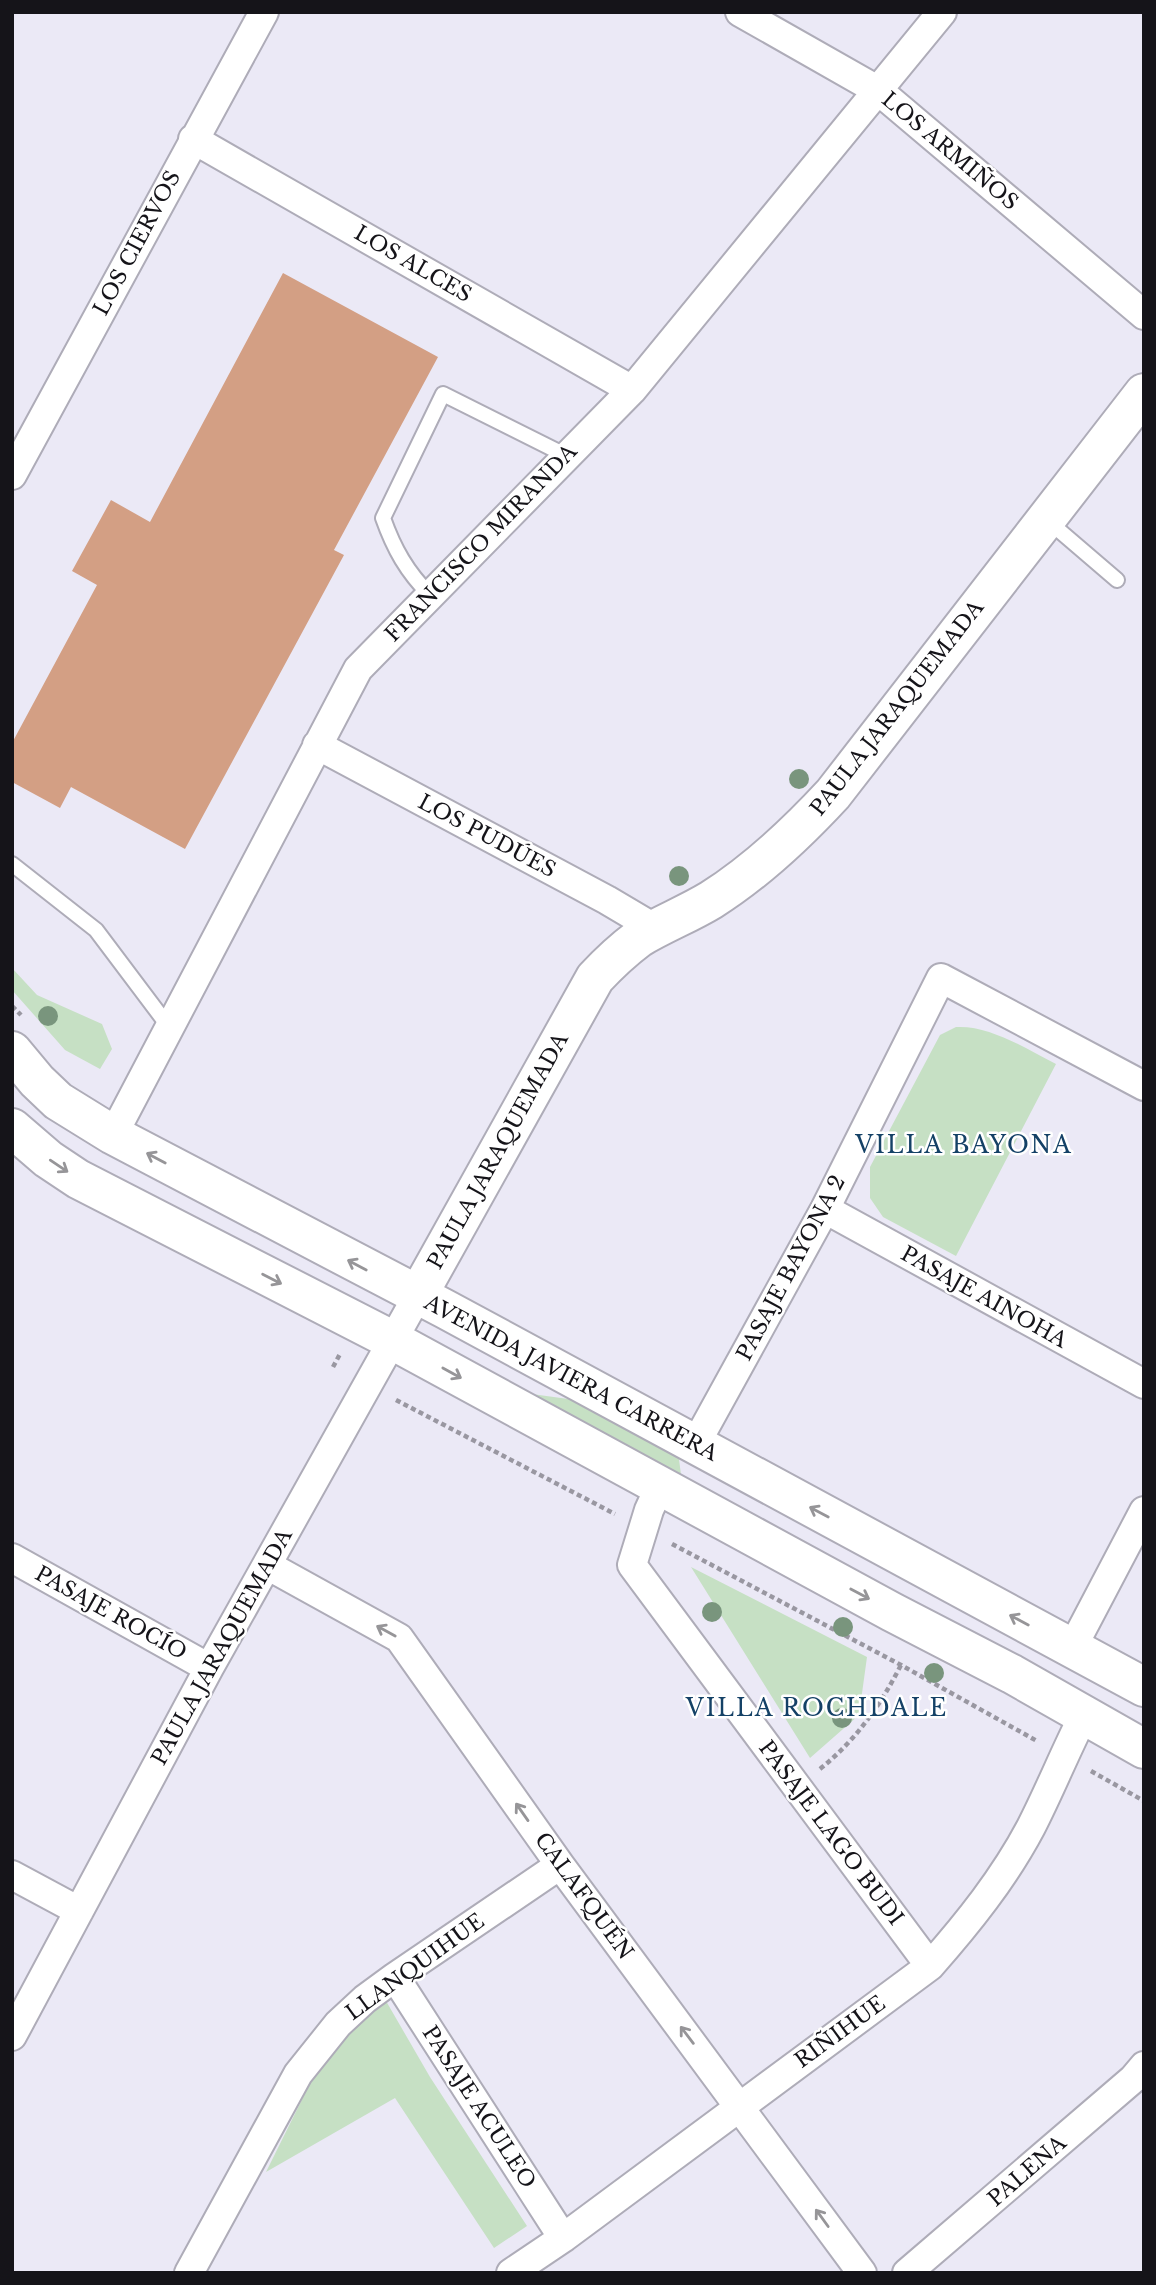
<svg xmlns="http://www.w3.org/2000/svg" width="1156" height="2285" font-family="'Libre Baskerville',serif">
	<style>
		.green { fill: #c6e0c4 }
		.building { fill: #d39f84 }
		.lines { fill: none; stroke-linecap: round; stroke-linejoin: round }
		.lane-casing { stroke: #aeacb8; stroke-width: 18 }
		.street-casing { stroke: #aeacb8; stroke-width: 32 }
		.secondary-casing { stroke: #aeacb8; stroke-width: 42 }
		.primary-casing { stroke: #aeacb8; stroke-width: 42 }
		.path { stroke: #9997a1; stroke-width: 4.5; stroke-dasharray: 5 3.5; stroke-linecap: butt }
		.lane { stroke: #fff; stroke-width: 14 }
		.street { stroke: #fff; stroke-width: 28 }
		.secondary { stroke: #fff; stroke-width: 38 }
		.primary { stroke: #fff; stroke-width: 38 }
		.tree { fill: #79957d }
		.oneway { stroke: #969598 }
		.labels { text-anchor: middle; stroke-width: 5; stroke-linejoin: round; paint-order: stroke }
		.street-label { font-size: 21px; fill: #151419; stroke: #fff }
		.neighbourhood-label { font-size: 23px; letter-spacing: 2px; fill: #144166; stroke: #fff }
	</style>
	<rect width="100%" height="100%" fill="#ebe9f6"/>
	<path class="green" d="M12,968L37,995L102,1024L112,1049L100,1069L65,1050L12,990Z
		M956,1027C990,1025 1026,1049 1056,1064L956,1256L883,1217L870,1198V1167L940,1035Z
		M517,1392L583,1401L678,1452L682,1482Z
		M691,1567L867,1657L859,1715L810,1758Z
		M386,2001L430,2077L527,2226L494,2248L395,2098L266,2172L334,2035Z"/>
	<path class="building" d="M283,273L438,357L334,550L344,555L185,849L71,787L60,808L12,782V743L97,585L72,571L111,500L150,522Z"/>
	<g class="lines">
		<defs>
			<path id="lane" d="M1047,520L1117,580
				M430,595C407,572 394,549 383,518L443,394L567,456
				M12,864L96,930L169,1027"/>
			<path id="street" d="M740,12L879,91L1144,315
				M193,139L632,390
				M12,475L264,12
				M317,745L607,900L656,929
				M113,1135L358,669L632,390L942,12
				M825,1209L1144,1384
				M695,1445L825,1209L941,978L1144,1086
				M660,1486L649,1510L632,1565L930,1966
				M12,1558L209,1668
				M267,1565L399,1638L560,1865L862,2273
				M1072,1648L1144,1511
				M12,1875L79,1911
				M395,1977L563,2238
				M12,2036L209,1668L418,1295
				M189,2273L298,2074L338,2024L365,1999L395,1977L560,1865
				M511,2273L563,2238L930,1966C968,1923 1004,1878 1031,1827C1050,1790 1065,1752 1084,1715
				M907,2273L1133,2079L1144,2066"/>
			<path id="secondary" d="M418,1295L595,978C609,963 623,950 639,938C662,924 688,914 711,900C757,871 796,834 833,794L1144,393"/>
			<path id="primary" d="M12,1051L37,1081L58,1101L113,1135L445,1309L1144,1687
				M12,1128L48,1159L78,1179L392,1340L892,1612L1012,1674L1144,1749"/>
		</defs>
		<use href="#lane" class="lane-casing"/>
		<use href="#street" class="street-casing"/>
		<use href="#secondary" class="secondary-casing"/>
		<use href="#primary" class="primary-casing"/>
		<path class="path" d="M12,1006L21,1015
			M333,1367L340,1354
			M396,1400L615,1514
			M672,1544L901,1665L1037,1741
			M820,1769C856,1740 880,1706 901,1665
			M1091,1771L1144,1801"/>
		<use href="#lane" class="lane"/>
		<use href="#street" class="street"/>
		<use href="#secondary" class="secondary"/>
		<use href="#primary" class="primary"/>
	</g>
	<g class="tree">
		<circle cx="799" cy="779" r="10"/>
		<circle cx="679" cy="876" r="10"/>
		<circle cx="48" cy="1016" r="10"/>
		<circle cx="712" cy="1612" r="10"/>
		<circle cx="843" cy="1627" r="10"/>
		<circle cx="934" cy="1673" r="10"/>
		<circle cx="842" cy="1718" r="10"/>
	</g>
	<defs><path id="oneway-shaft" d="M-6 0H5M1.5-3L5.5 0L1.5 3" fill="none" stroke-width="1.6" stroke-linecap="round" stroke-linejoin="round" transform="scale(1.75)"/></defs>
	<g class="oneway">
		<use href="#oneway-shaft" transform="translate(156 1158) rotate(-152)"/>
		<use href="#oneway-shaft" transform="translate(59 1166) rotate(34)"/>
		<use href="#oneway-shaft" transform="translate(357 1265) rotate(-152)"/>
		<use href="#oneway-shaft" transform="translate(272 1279) rotate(27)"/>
		<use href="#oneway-shaft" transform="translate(452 1373) rotate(29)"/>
		<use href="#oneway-shaft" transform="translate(819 1512) rotate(-152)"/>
		<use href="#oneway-shaft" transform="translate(860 1594) rotate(28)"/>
		<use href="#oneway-shaft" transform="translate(1019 1620) rotate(-152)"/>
		<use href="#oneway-shaft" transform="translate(386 1631) rotate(-151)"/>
		<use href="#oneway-shaft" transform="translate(522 1812) rotate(-125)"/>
		<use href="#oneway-shaft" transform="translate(687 2035) rotate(-127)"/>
		<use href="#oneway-shaft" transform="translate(822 2218) rotate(-126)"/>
	</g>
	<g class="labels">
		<g class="street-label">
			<text transform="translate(950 151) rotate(40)" y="7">LOS ARMIÑOS</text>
			<text transform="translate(137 243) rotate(-62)" y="7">LOS CIERVOS</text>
			<text transform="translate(413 264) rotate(30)" y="7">LOS ALCES</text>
			<text transform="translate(481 543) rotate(-46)" y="7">FRANCISCO MIRANDA</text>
			<text transform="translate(897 708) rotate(-52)" y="7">PAULA JARAQUEMADA</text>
			<text transform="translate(487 836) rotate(28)" y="7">LOS PUDÚES</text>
			<text transform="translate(498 1151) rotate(-61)" y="7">PAULA JARAQUEMADA</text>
			<text transform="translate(791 1268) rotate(-62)" y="7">PASAJE BAYONA 2</text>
			<text transform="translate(984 1297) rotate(29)" y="7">PASAJE AINOHA</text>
			<text transform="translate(571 1378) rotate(28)" y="7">AVENIDA JAVIERA CARRERA</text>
			<text transform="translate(111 1613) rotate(29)" y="7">PASAJE ROCÍO</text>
			<text transform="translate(222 1647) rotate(-61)" y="7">PAULA JARAQUEMADA</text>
			<text transform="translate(831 1833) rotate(53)" y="7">PASAJE LAGO BUDI</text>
			<text transform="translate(584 1896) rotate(54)" y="7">CALAFQUÉN</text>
			<text transform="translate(415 1967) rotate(-36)" y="7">LLANQUIHUE</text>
			<text transform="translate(840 2032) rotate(-36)" y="7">RIÑIHUE</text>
			<text transform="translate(479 2107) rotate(57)" y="7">PASAJE ACULEO</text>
			<text transform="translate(1027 2171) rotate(-41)" y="7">PALENA</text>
		</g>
		<g class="neighbourhood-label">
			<text x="964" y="1153">VILLA BAYONA</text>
			<text x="817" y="1716">VILLA ROCHDALE</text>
		</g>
	</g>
	<rect width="1156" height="2285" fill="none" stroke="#151419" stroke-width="28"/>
</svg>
